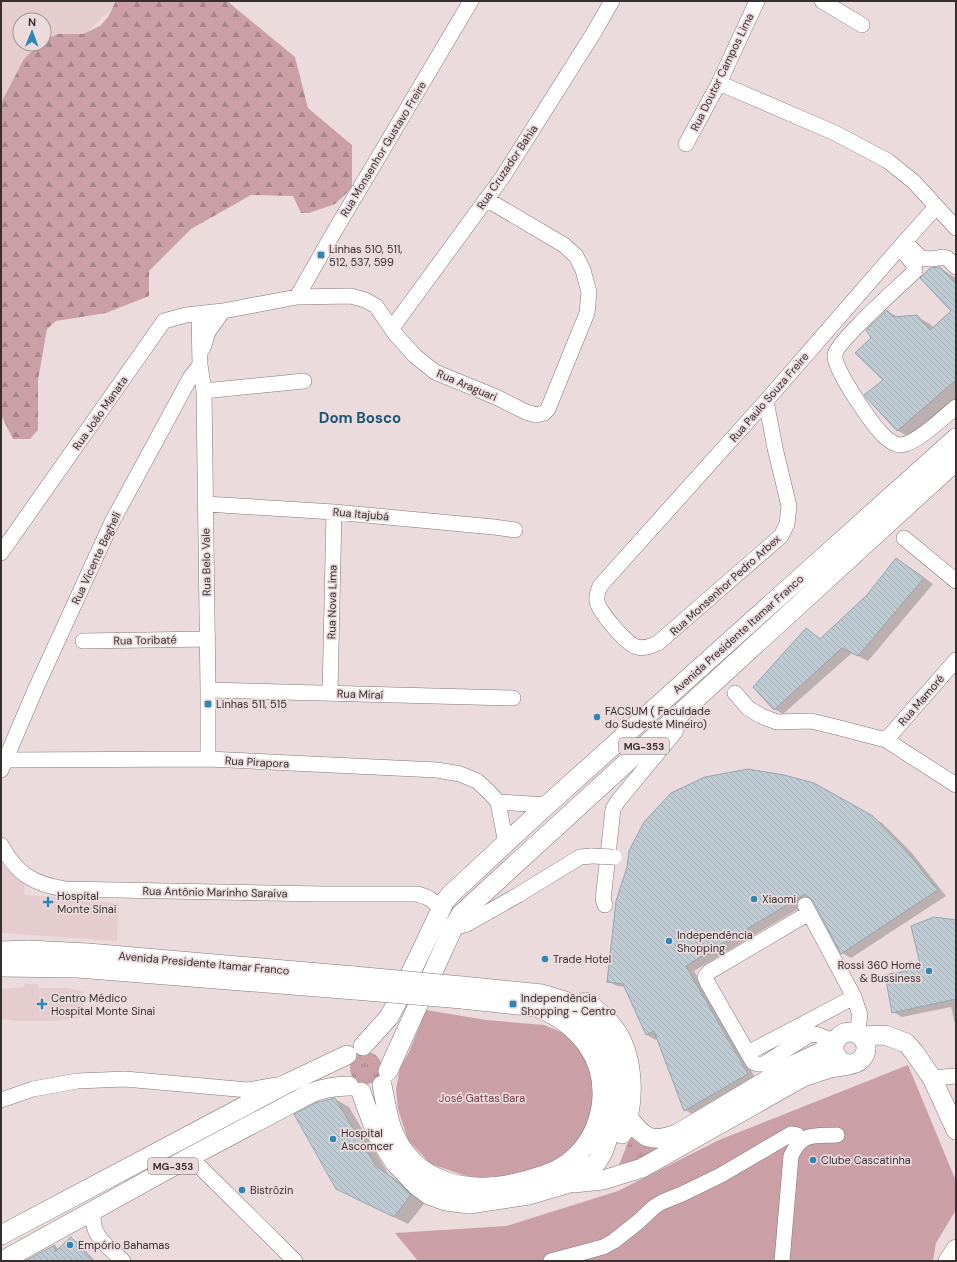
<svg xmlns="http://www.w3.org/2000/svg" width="957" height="1262" font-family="'DM Sans',sans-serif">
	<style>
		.built { fill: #e5cccf; fill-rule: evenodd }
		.grass { fill: url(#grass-tufts) }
		.forest { fill: url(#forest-firs) }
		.park { fill: #caa0a6 }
		.shadow { fill: #0003 }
		.building { fill: url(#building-back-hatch); stroke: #97a4ac }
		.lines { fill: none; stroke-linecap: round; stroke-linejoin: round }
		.minor-casing { stroke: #847577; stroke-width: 16 }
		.major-casing { stroke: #847577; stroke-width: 20 }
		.minor { stroke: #fff; stroke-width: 15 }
		.major { stroke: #fff; stroke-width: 19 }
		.minor-bridge-casing { stroke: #847577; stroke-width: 16; stroke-linecap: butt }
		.major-bridge-casing { stroke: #847577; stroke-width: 20; stroke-linecap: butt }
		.minor-bridge { stroke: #fff; stroke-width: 15 }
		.major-bridge { stroke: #fff; stroke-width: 19 }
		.poi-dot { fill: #2d86b4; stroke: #ecdbdd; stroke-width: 1.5 }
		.labels { text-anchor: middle; stroke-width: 3.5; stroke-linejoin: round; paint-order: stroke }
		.shield { fill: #ecdbdd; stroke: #6c6364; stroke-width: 1 }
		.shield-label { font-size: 10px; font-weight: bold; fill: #352f30 }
		.street-label { font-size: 11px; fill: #352f30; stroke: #ecdbdd }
		.poi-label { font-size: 11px; fill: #352f30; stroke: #ecdbdd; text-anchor: start }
		.park-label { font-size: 11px; fill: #7a3a47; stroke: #ecdbdd }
		.district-label { font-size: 15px; font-weight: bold; fill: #175574; stroke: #ecdbdd }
	</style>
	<defs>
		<pattern id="grass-tufts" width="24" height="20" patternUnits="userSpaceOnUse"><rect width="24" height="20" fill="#caa0a6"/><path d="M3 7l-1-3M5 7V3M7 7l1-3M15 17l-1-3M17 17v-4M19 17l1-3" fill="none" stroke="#a58388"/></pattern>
		<pattern id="forest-firs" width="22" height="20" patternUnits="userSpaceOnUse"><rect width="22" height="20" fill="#caa0a6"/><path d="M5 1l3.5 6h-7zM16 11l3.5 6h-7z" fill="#a58388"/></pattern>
		<pattern id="building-back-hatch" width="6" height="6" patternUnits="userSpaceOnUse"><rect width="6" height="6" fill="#becbd4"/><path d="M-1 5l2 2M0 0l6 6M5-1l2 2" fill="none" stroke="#a4afb6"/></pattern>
	</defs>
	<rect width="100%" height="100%" fill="#ecdbdd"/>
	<path class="built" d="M1,1H120L1,113ZM20,20H44V44H20Z
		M1,864L25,881L24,895L67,898L69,901L119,903L117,941L1,933Z
		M25,984H38V988H68L83,991V1017L58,1021H18L1,1019V989L24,987Z"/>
	<path class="grass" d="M350 1068a16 16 0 1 1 32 0a16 16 0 1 1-32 0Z
		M632,1132L667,1142L642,1165L617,1170Z"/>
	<path class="forest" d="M116,1H227L295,57L308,108L352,145V188L335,204L309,213H301L293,196L251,195L191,229L149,271V296L106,313L56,321L47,329L38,380V430L30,439H13L1,415V103L24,59L39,44H44V40L58,34H83L100,26L108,17Z"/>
	<path class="park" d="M426,1010L486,1020L544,1025L566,1034L584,1050L592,1068L594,1111L579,1141L555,1161L515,1175L475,1179L431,1164L408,1140L398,1109L396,1089L400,1068L409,1052Z
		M908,1065L956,1181V1210L936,1243L933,1261H418L395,1233L506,1226L618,1191L719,1140Z"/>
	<path class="shadow" d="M940,268L956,278V399L911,438L898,431L866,395L884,380L873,338L887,311L898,317L916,316L930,324L934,328L953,311Z
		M906,565L933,584L868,661L852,653L783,714L774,709L807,630L821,639Z
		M814,784L882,823L912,853L946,896L851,958L842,953L813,900L694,971L756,1079L694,1115L685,1110L658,1039L656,1040L647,1035L626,987L617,986L608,981Z
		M956,921V1028L951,1007L902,1017L893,1012L922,968Z
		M335,1099L349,1107L389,1175L411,1190L424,1204L408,1224L351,1196L337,1188Z
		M71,1239L78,1242L95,1261H27L54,1246L60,1249Z"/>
	<path class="building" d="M940,267L956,284V380L897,431L864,395L883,380L855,353L871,338L866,330L887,310L893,317L917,315L930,330L951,311L920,278L930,268Z
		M896,558L924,578L858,656L842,648L774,710L753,687L806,628L820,639L867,595Z
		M748,769L784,775L814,783L873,816L903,847L938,890L841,954L813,901L805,894L686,966L748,1074L684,1111L654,1031L646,1035L623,984L607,982L616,901L627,867L629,851L644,822L671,793L705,777Z
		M934,917L956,920V999L892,1013L885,975L921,968L911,926Z
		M335,1098L376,1166L397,1181L411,1195L394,1217L336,1189L294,1114L315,1103Z
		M71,1237L93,1261H25L55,1245V1252Z"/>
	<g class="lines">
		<defs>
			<path id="minor" d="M822,1L862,25
				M719,83L835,133L888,161L914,182L956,228
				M686,144L719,83L757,1
				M907,244L921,258L931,259L944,257L947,258L956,267
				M900,247L914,265L915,271C902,284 836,342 835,355C833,369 874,427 885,437C890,441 895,445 901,445C916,444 944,417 956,407
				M297,297L334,232L471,1
				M392,328L502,178L593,34L612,1
				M203,348L208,332L223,311
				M200,365L204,391L208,690V759
				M204,391L304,381
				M766,401L775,448L789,506L787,524L781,536L658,643C651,646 645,649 637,647C628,646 598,611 597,601C596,596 598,591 600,586L766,401L900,247L936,207
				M206,504L334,512L494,527L515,530
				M904,538L956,581
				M1,553L164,321L186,315L223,311L297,297L351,296L365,300L376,306L396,335L415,356L435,372L496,397L526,412L536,415L544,413L548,409L587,313L589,292L583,270L576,256L564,245L486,199
				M83,641L208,639
				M208,690L513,698
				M330,693L334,512
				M735,693L748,708L761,716L777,722L811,721L836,727L886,740L956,785
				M886,740L956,660
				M6,760L208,759L437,770L460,774L477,781L488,791L498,802L506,844
				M1,770L36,688L112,522L190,378L200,365L199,314
				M498,802L547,805
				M1,845C17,874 33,884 65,889L322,894H416C428,896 434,901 441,910
				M605,905L603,899L604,891L613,809L618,801L675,732L683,711
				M805,905L854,997L860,1015L857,1034
				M809,913L709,972L705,977L707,982L753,1062L758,1064H764L809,1035L815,1034L835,1041
				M453,928L467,924L518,895L580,857L592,856
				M748,1053L854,997
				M932,1078L956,1076
				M1,1100L33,1089L77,1081L125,1079L248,1090L277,1085
				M190,1157L295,1261
				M94,1211C89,1235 107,1245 123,1261
				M551,1261L603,1247L614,1241L638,1222L654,1207L662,1202L682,1194L721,1175L791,1134L797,1135L801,1141
				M782,1261L791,1156C802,1132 813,1136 837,1135"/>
			<path id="major" d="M1,951L28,950L88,953L354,976
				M1,967L78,968L355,990
				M586,1002C597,1010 609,1020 617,1032C634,1059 636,1105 622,1134
				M834 1048a16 16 0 1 1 32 0a16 16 0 1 1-32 0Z
				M861,1036L885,1035L906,1043L914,1052L932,1078L956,1130
				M363,1046L389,1017L395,1006L445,901L451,894L547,805L956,438
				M388,1071L453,928L461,914L956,461
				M382,1085C385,1100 387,1114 392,1129C414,1185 471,1196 524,1181C544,1175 562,1171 577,1155C590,1142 598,1125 601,1107C608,1060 580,1024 536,1007L462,999
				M361,1092L376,1133L394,1162L417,1186L429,1195L446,1201L469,1204L529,1195L570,1183L581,1176L597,1162L603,1152L612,1127L616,1111L617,1096V1079L614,1061L601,1033L579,1011L565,1001L542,994L462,986
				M628,1117C644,1139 651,1143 677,1134L787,1068L821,1052L835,1041
				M573,1183L603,1180L642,1168L803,1077L830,1068L849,1065
				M1,1235L286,1084L347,1055
				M2,1261L190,1157L311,1093C324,1088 335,1086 349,1086
				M948,1261L956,1249"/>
		</defs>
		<use href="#minor" class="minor-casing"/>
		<use href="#major" class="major-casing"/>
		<use href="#minor" class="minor"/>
		<use href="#major" class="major"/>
		<defs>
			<path id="minor-bridge" d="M592,856L614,857"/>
			<path id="major-bridge" d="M354,976L462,986
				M355,990L462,999"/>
		</defs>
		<use href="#minor-bridge" class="minor-bridge-casing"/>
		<use href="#major-bridge" class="major-bridge-casing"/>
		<use href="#minor-bridge" class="minor-bridge"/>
		<use href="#major-bridge" class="major-bridge"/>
	</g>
	<g class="poi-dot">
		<rect x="317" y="251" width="8" height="8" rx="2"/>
		<rect x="204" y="700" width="8" height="8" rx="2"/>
		<circle cx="597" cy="717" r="4"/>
		<circle cx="754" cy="899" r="4"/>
		<path d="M46 896h4v4h4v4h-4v4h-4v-4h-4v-4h4z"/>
		<circle cx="669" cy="941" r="4"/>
		<circle cx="545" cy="959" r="4"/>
		<circle cx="929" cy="971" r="4"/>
		<path d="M40 998h4v4h4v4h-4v4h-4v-4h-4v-4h4z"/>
		<rect x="509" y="1000" width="8" height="8" rx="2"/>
		<circle cx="333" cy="1139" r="4"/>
		<circle cx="813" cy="1160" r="4"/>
		<circle cx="242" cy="1190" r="4"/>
		<circle cx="70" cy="1245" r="4"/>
	</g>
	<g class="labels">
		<g class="shield">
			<rect x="619" y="738" width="50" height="16" rx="3"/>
			<rect x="148" y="1158" width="50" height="16" rx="3"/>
		</g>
		<g class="shield-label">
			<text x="644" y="750">MG-353</text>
			<text x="173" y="1170">MG-353</text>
		</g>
		<g class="street-label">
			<text transform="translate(722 72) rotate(-64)" y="4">Rua Doutor Campos Lima</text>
			<text transform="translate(383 149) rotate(-59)" y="4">Rua Monsenhor Gustavo Freire</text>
			<text transform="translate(507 167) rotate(-56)" y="4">Rua Cruzador Bahia</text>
			<text transform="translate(467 385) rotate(23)" y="4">Rua Araguari</text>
			<text transform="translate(769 397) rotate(-49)" y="4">Rua Paulo Souza Freire</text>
			<text transform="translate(100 413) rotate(-55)" y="4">Rua João Manata</text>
			<text transform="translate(361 514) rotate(5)" y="4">Rua Itajubá</text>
			<text transform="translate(96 558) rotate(-65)" y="4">Rua Vicente Begheli</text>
			<text transform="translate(206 562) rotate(-91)" y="4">Rua Belo Vale</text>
			<text transform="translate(725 585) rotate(-42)" y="4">Rua Monsenhor Pedro Arbex</text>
			<text transform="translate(332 602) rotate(-89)" y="4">Rua Nova Lima</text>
			<text transform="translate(738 634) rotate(-42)" y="4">Avenida Presidente Itamar Franco</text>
			<text transform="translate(145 640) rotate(-1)" y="4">Rua Toribaté</text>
			<text transform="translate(360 694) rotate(2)" y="4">Rua Miraí</text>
			<text transform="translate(921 700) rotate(-49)" y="4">Rua Mamoré</text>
			<text transform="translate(257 762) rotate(3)" y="4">Rua Pirapora</text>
			<text transform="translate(215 892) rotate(1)" y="4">Rua Antônio Marinho Saraiva</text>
			<text transform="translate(204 963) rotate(5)" y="4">Avenida Presidente Itamar Franco</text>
		</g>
		<g class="poi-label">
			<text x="329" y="253">Linhas 510, 511,<tspan x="329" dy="13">512, 537, 599</tspan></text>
			<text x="216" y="708">Linhas 511, 515</text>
			<text x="605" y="715">FACSUM ( Faculdade<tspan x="605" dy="13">do Sudeste Mineiro)</tspan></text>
			<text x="57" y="900">Hospital<tspan x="57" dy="13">Monte Sinai</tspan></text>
			<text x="762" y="903">Xiaomi</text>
			<text x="677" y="939">Independência<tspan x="677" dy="13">Shopping</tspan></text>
			<text x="553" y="963">Trade Hotel</text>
			<text x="921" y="969" text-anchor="end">Rossi 360 Home<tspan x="921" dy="13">&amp; Bussiness</tspan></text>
			<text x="51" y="1002">Centro Médico<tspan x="51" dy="13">Hospital Monte Sinai</tspan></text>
			<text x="521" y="1002">Independência<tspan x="521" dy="13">Shopping - Centro</tspan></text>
			<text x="341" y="1137">Hospital<tspan x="341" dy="13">Ascomcer</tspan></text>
			<text x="821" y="1164">Clube Cascatinha</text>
			<text x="250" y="1194">Bistrôzin</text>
			<text x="78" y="1249">Empório Bahamas</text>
		</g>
		<g class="park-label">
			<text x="482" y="1102">José Gattas Bara</text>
		</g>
		<g class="district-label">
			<text x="360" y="423">Dom Bosco</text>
		</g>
	</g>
	<rect width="957" height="1262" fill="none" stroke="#352f30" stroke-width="4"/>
	<g transform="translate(32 32) rotate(1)"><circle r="19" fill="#ecdbdd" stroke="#a39698"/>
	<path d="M0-3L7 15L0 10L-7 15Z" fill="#2d86b4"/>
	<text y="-6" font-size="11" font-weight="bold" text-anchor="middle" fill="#352f30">N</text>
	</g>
</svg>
